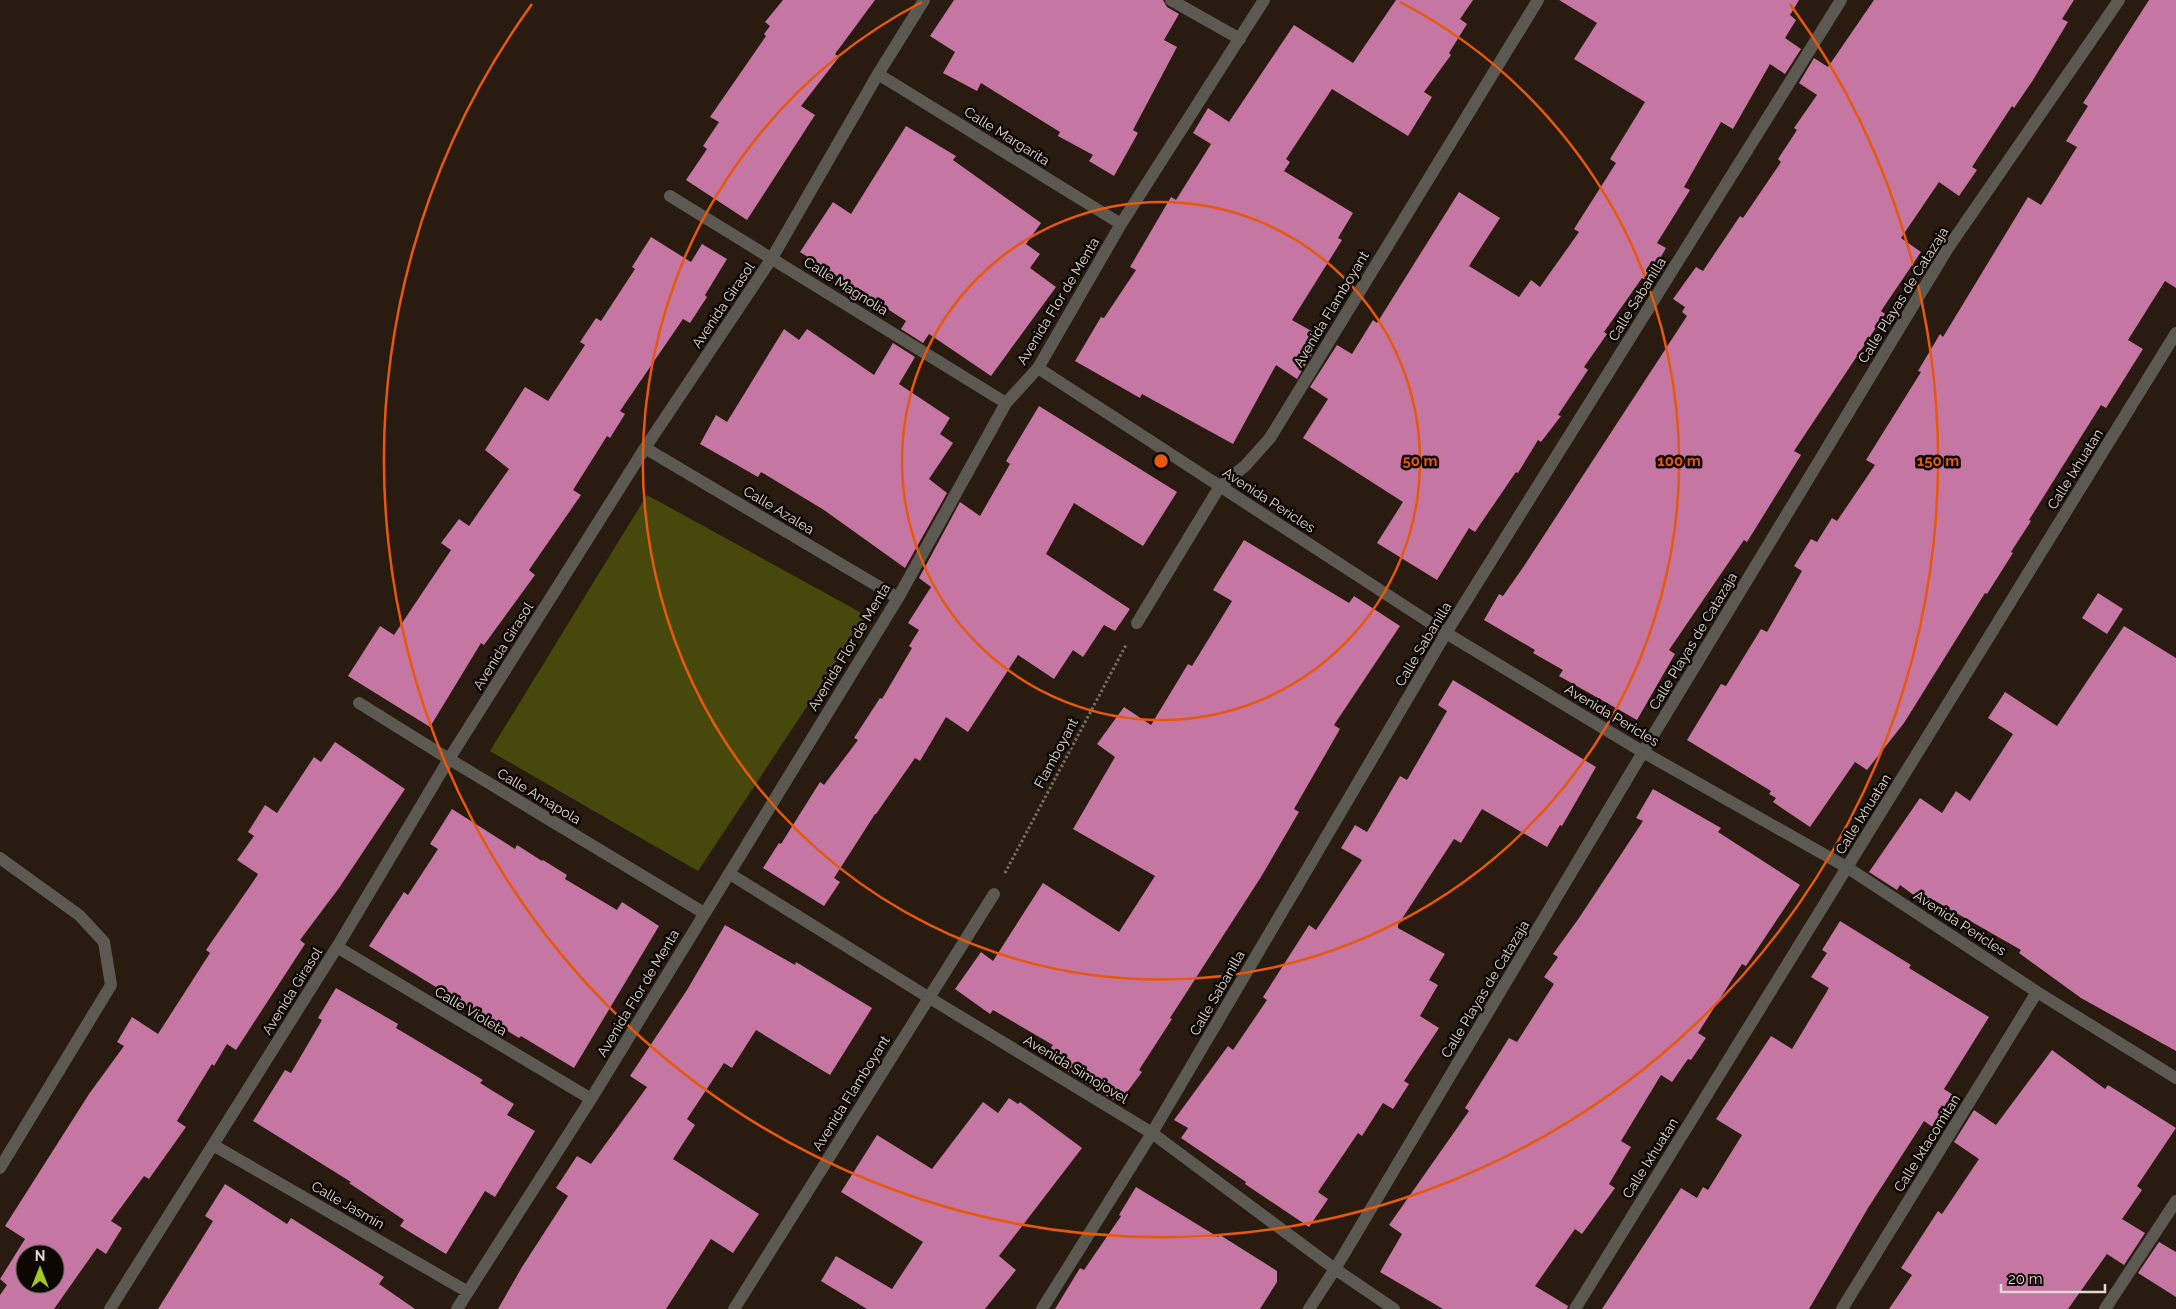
<svg xmlns="http://www.w3.org/2000/svg" width="2176" height="1309" font-family="Raleway,sans-serif">
	<style>
		.green { fill: #46490b }
		.building { fill: #c576a3; fill-rule: evenodd }
		.lines { fill: none; stroke-linecap: round; stroke-linejoin: round }
		.path { stroke: #796c63; stroke-width: 3; stroke-dasharray: 2.5 2.5; stroke-linecap: butt }
		.lane { stroke: #5b5951; stroke-width: 12 }
		.street { stroke: #5b5951; stroke-width: 12 }
		.ring { fill: none; stroke: #e8590c; stroke-width: 2.5 }
		.labels { text-anchor: middle; stroke-width: 5; stroke-linejoin: round; paint-order: stroke }
		.street-label { font-size: 14px; fill: #e3d8d1; stroke: #0d0704 }
		.centre { fill: #e8590c; stroke: #0d0704; stroke-width: 2.5 }
		.ring-label { font-size: 15px; text-anchor: middle; font-weight: bold; fill: #e8590c; stroke: #0d0704; stroke-width: 5; stroke-linejoin: round; paint-order: stroke }
	</style>
	<rect width="100%" height="100%" fill="#291b10"/>
	<path class="green" d="M647,495L867,616L698,871L490,751Z"/>
	<path class="building" d="M783,0H875L835,54L839,57L801,106L815,115L747,220L686,180L707,149L703,146L719,122L710,117L766,36L764,34L770,26L765,22Z
		M954,0H1163L1167,7L1179,14L1164,40L1177,47L1133,130L1138,133L1114,176L1089,161L1093,155L1058,136L1060,132L981,83L977,91L943,73L955,52L930,36Z
		M1396,0H1473L1460,19L1467,24L1449,53L1451,55L1424,92L1432,97L1408,136L1332,89L1286,159L1290,162L1284,171L1353,213L1338,238L1342,240L1292,320L1322,337L1297,379L1276,365L1233,444L1142,394L1140,398L1075,361L1101,317L1104,318L1136,270L1130,267L1171,197L1176,200L1211,144L1193,133L1208,108L1229,122L1294,25L1353,63Z
		M1559,0H1799L1790,15L1796,20L1785,38L1801,49L1785,74L1770,64L1733,129L1721,122L1684,187L1690,190L1657,243L1666,248L1647,281L1642,278L1604,332L1607,334L1584,367L1588,370L1558,415L1561,416L1541,442L1538,440L1518,473L1516,472L1475,532L1469,528L1437,580L1377,543L1403,502L1303,438L1328,399L1310,387L1337,345L1352,354L1373,320L1377,323L1459,192L1500,218L1469,266L1519,297L1531,280L1540,287L1579,232L1574,229L1616,163L1610,159L1645,102L1574,59L1597,23Z
		M1874,0H2074L2062,19L2068,22L2033,80L2014,108L2012,106L1972,167L1977,170L1959,196L1939,182L1901,238L1921,252L1881,311L1885,314L1794,451L1801,455L1747,542L1744,540L1669,650L1675,654L1637,720L1559,676L1563,670L1533,653L1535,650L1484,620L1499,594L1503,596L1524,566L1687,316L1682,312L1685,307L1673,299L1696,267L1703,271L1740,216L1743,218L1781,162L1778,159L1797,130L1794,128L1817,95L1799,83L1814,58L1828,67Z
		M2149,0H2176V288L2165,281L2128,340L2143,349L2106,408L2101,405L2029,520L2031,521L2011,552L2013,553L1987,594L1985,593L1904,723L1867,770L1855,762L1810,827L1773,802L1776,798L1769,794L1771,791L1687,740L1721,684L1726,686L1761,629L1767,632L1802,571L1794,566L1811,539L1817,542L1832,518L1837,521L1875,465L1866,460L1921,372L1918,371L1940,334L1943,337L2028,197L2041,205L2077,147L2066,141L2088,106L2083,103Z
		M906,126L956,156L953,160L1041,223L1026,244L1040,254L1030,268L1056,287L991,376L929,334L923,343L901,329L906,321L800,252L833,202L851,214Z
		M651,237L691,262L702,244L727,259L705,295L707,297L690,323L683,319L620,411L625,414L610,438L607,436L573,490L581,495L529,570L535,575L484,645L481,643L430,727L348,676L380,626L394,635L451,550L441,543L459,519L469,526L509,469L485,450L525,387L548,401L585,345L580,342L596,318L601,321L635,269L632,267Z
		M784,329L799,340L807,329L874,375L893,343L915,357L899,384L950,418L940,434L953,443L929,479L947,493L905,568L824,510L761,472L758,477L700,444L716,415L727,422Z
		M1039,406L1177,492L1143,546L1074,503L1046,554L1130,609L1115,631L1104,625L1083,657L1073,650L1054,679L1018,655L968,732L946,717L920,761L915,758L876,814H875L834,878L840,882L824,906L763,868L779,843L781,844L820,782L824,785L858,740L854,738L880,698L882,699L912,648L909,646L919,630L908,623L931,587L919,578L960,502L980,516L1010,464L1006,461Z
		M1244,540L1349,603L1354,596L1400,626L1334,725L1340,729L1294,809L1299,812L1261,877L1170,1018L1172,1019L1139,1070L1142,1072L1119,1103L1077,1078L1046,1055L1053,1045L993,1010L990,1014L955,989L981,952L993,961L1043,883L1119,932L1155,876L1073,829L1115,757L1097,744L1124,707L1151,725L1188,664L1192,666L1232,601L1213,590Z
		M2098,593L2123,609L2107,634L2082,618Z
		M2124,626L2176,658V1051L2081,998L2019,953L2021,950L1930,898L1926,904L1900,885L1897,890L1869,872L1920,798L1942,813L1956,791L1970,801L2013,734L1988,718L2005,692L2057,726Z
		M1453,680L1596,767L1562,826L1560,825L1547,847L1482,809L1461,843L1454,839L1398,925V928L1445,954L1429,980L1438,985L1420,1016L1439,1028L1404,1081L1409,1084L1393,1109L1383,1103L1362,1136L1358,1133L1318,1192L1328,1199L1309,1227L1245,1184L1246,1182L1181,1138L1188,1128L1174,1120L1228,1046L1233,1050L1267,1000L1263,997L1309,925L1316,930L1362,860L1341,848L1355,825L1367,832L1400,776L1407,780L1447,711L1438,705Z
		M335,742L405,789L339,888L300,940L305,944L236,1050L227,1044L214,1066L212,1064L177,1121L186,1127L149,1179L144,1176L111,1221L122,1228L106,1254L97,1248L54,1309H0V1295L7,1285L0,1279L25,1239L5,1226L89,1094L124,1046L117,1042L132,1017L158,1034L210,953L206,950L257,876L258,874L237,860L254,836L248,832L265,805L277,813L314,757L321,762ZM25,1254H55V1284H25Z
		M1653,789L1721,828L1718,832L1800,885L1746,966L1742,964L1698,1033L1706,1038L1691,1060L1688,1059L1672,1082L1661,1075L1621,1141L1631,1147L1609,1184L1615,1188L1582,1234L1575,1229L1535,1286L1568,1306L1567,1309H1443L1380,1272L1402,1234L1389,1225L1469,1111L1465,1108L1509,1038L1517,1042L1554,984L1544,977L1558,957L1553,954L1579,918L1643,821L1636,818Z
		M452,809L515,849L517,845L542,861L543,860L567,875L565,879L617,910L622,902L659,926L574,1068L521,1036L519,1038L369,946L404,892L408,895L438,849L430,844Z
		M1840,921L1911,965L1909,968L1989,1017L1944,1089L1961,1100L1941,1133L1924,1121L1868,1208L1809,1309H1602L1681,1188L1697,1198L1703,1187L1708,1190L1742,1135L1716,1119L1771,1036L1792,1049L1829,988L1811,977L1827,953L1822,950Z
		M725,925L795,965L796,962L872,1008L830,1075L756,1030L732,1068L724,1063L687,1119L695,1125L673,1159L759,1214L733,1253L711,1239L666,1309H498L522,1267L568,1196L556,1188L577,1156L591,1164L647,1087L630,1076L687,990Z
		M336,988L398,1024L396,1028L483,1080L480,1083L514,1104L507,1115L535,1131L495,1197L485,1191L446,1254L400,1226L404,1220L349,1183L351,1182L253,1121L285,1070L291,1073L322,1020L318,1018Z
		M2052,1050L2105,1089L2108,1085L2176,1128L2137,1186L2142,1190L2122,1219L2145,1233L2124,1265L2107,1254L2068,1309H1889L1912,1275L1901,1268L1938,1211L1942,1214L1979,1159L1954,1142L1974,1110L1996,1125Z
		M1009,1098L1018,1104L1020,1102L1082,1148L999,1256L1016,1270L985,1309H867L821,1281L836,1256L892,1289L923,1242L841,1192L877,1135L932,1169L983,1102L998,1113Z
		M225,1184L287,1224L291,1218L384,1277L379,1284L415,1309H158L213,1221L205,1216Z
		M1136,1187L1218,1237L1220,1235L1277,1271V1282L1260,1309H1055L1080,1268L1084,1270L1121,1216L1119,1215Z
		M2159,1242L2176,1252V1297L2138,1273Z"/>
	<g class="lines">
		<path class="path" d="M1005,873L1126,645"/>
		<path class="lane" d="M0,858L79,915L104,942L111,985L0,1168"/>
		<path class="street" d="M1171,0L1240,39
			M878,74L1121,224
			M670,196L1006,403
			M1038,368L1446,633L1643,752L1848,868L2037,992L2176,1078
			M645,448L898,598
			M1137,623L1220,486L1245,466L1270,438L1538,0
			M359,703L449,759L704,913
			M730,874L928,997L1152,1133L1335,1269L1394,1309
			M337,947L591,1099
			M213,1145L468,1292
			M110,1309L337,947L449,759L645,448L772,258L878,74L924,0
			M457,1309L591,1099L898,598L1006,403L1038,368L1121,224L1264,0
			M734,1309L994,894
			M1042,1309L1152,1133L1446,633L1841,0
			M1309,1309L1335,1269L1643,752L1948,248L2119,0
			M1575,1309L2176,333
			M1842,1309L2037,992
			M2105,1309L2176,1201"/>
	</g>
	<g class="ring">
		<circle cx="1161" cy="461" r="259"/>
		<path d="M1400 2A518 518 0 1 1 922 2"/>
		<path d="M1790 4A777 777 0 1 1 532 4"/>
	</g>
	<g class="labels">
		<g class="street-label">
			<text transform="translate(1007 136) rotate(32)" y="5">Calle Margarita</text>
			<text transform="translate(846 286) rotate(32)" y="5">Calle Magnolia</text>
			<text transform="translate(1903 295) rotate(-58)" y="5">Calle Playas de Catazaja</text>
			<text transform="translate(1637 299) rotate(-58)" y="5">Calle Sabanilla</text>
			<text transform="translate(1058 301) rotate(-59)" y="5">Avenida Flor de Menta</text>
			<text transform="translate(723 305) rotate(-56)" y="5">Avenida Girasol</text>
			<text transform="translate(1331 309) rotate(-59)" y="5">Avenida Flamboyant</text>
			<text transform="translate(2075 469) rotate(-58)" y="5">Calle Ixhuatan</text>
			<text transform="translate(1269 500) rotate(33)" y="5">Avenida Pericles</text>
			<text transform="translate(779 510) rotate(31)" y="5">Calle Azalea</text>
			<text transform="translate(1693 641) rotate(-59)" y="5">Calle Playas de Catazaja</text>
			<text transform="translate(1423 644) rotate(-59)" y="5">Calle Sabanilla</text>
			<text transform="translate(503 646) rotate(-58)" y="5">Avenida Girasol</text>
			<text transform="translate(849 647) rotate(-59)" y="5">Avenida Flor de Menta</text>
			<text transform="translate(1612 715) rotate(31)" y="5">Avenida Pericles</text>
			<text transform="translate(1056 753) rotate(-62)" y="5">Flamboyant</text>
			<text transform="translate(539 796) rotate(31)" y="5">Calle Amapola</text>
			<text transform="translate(1863 814) rotate(-58)" y="5">Calle Ixhuatan</text>
			<text transform="translate(1960 923) rotate(33)" y="5">Avenida Pericles</text>
			<text transform="translate(1485 989) rotate(-59)" y="5">Calle Playas de Catazaja</text>
			<text transform="translate(292 991) rotate(-58)" y="5">Avenida Girasol</text>
			<text transform="translate(638 993) rotate(-59)" y="5">Avenida Flor de Menta</text>
			<text transform="translate(1217 993) rotate(-60)" y="5">Calle Sabanilla</text>
			<text transform="translate(471 1011) rotate(31)" y="5">Calle Violeta</text>
			<text transform="translate(1076 1069) rotate(31)" y="5">Avenida Simojovel</text>
			<text transform="translate(851 1093) rotate(-58)" y="5">Avenida Flamboyant</text>
			<text transform="translate(1927 1143) rotate(-58)" y="5">Calle Ixtacomitan</text>
			<text transform="translate(1650 1158) rotate(-58)" y="5">Calle Ixhuatan</text>
			<text transform="translate(348 1205) rotate(30)" y="5">Calle Jasmin</text>
		</g>
	</g>
	<circle cx="1161" cy="461" r="8" class="centre"/>
	<g class="ring-label">
		<text x="1420" y="466">50 m</text>
		<text x="1679" y="466">100 m</text>
		<text x="1938" y="466">150 m</text>
	</g>
	<g transform="translate(40 1269)"><circle r="24" fill="#0d0704" stroke="#635b56"/>
	<path d="M0-4L9 19L0 12L-9 19Z" fill="#a6c820"/>
	<text y="-8" font-size="14" font-weight="bold" text-anchor="middle" fill="#e3d8d1">N</text>
	</g>
	<path d="M2001 1284v8h104v-8" fill="none" stroke="#e3d8d1" stroke-width="2.5"/>
	<text x="2008" y="1284" font-size="15" fill="#e3d8d1" stroke="#0d0704" stroke-width="4" paint-order="stroke">20 m</text>
</svg>
